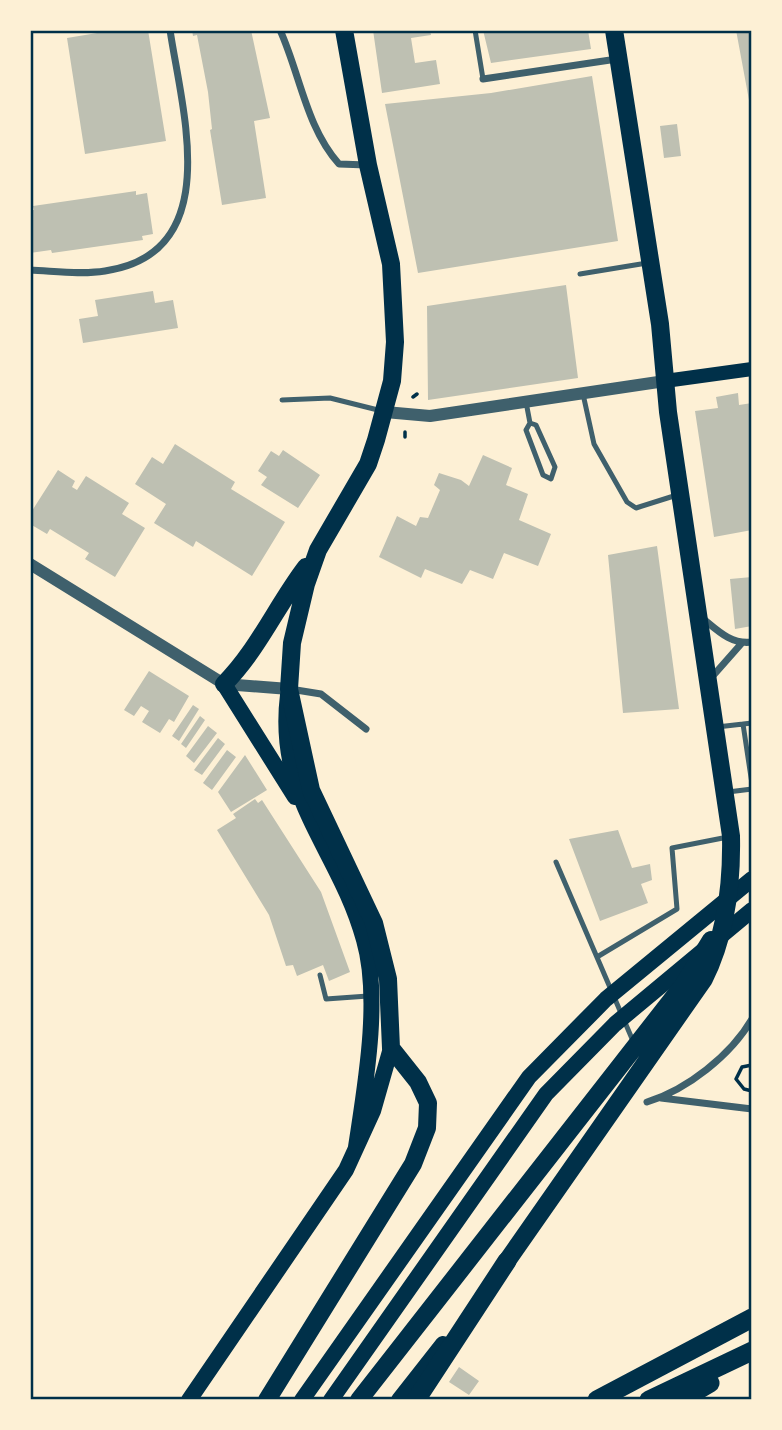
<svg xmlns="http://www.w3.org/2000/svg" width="782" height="1430" font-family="Literata,serif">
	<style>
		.building { fill: #bec0b2 }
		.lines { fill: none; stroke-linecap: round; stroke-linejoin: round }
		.path { stroke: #003049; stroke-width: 3.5 }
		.service { stroke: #3f606c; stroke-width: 5 }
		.minor { stroke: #3f606c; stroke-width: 7 }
		.tertiary { stroke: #3f606c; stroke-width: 12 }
		.secondary { stroke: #003049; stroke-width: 14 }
		.primary { stroke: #003049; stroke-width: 16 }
		.trunk { stroke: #003049; stroke-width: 18 }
		.motorway { stroke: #003049; stroke-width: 19 }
		.neatline { fill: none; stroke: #003049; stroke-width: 2.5 }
	</style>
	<rect width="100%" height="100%" fill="#fdf0d5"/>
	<path class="building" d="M115,30H148L166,141L85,154L67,38Z
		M192,30H251L270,118L254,121L266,198L222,205L210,130L212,129L208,92L197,35L193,36Z
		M373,30H430L431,35L411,38L415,63L436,60L440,84L382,93Z
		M483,30H588L591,49L491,63Z
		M736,30H752V111H751Z
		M592,76L618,241L418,273L385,104L491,93Z
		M677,124L681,156L664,158L660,126Z
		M136,191V195L147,193L153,234L142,236L143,240L52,253L51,250L30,253V210H34L33,206Z
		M566,285L578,378L428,400L427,306Z
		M153,291L155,303L173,300L178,328L83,343L79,319L98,316L95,300Z
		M738,393L739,405L752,403V530L714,537L695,411L718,408L716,397Z
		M175,444L235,482L231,489L285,522L252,576L196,541L193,547L154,523L166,504L135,484L152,457L163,464Z
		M283,450L320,475L298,508L261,485L267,477L258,471L271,451L279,456Z
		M483,455L512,468L506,485L528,494L519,520L551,534L538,566L504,553L493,579L470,570L462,584L425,569L421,578L379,557L397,516L416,526L420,517L428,518L440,490L434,485L439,473L461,480L469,486Z
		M58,470L75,481L72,487L77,490L86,476L129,503L122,514L145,528L115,577L85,559L89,553L50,529L47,534L30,524V514Z
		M657,546L679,709L623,713L608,555Z
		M752,577V626L735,629L730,579Z
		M149,671L189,696L174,722L169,719L160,733L142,722L149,711L141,706L134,716L124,710Z
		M193,705L199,709L179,741L172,736Z
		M200,716L205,720L186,748L181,744Z
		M208,726L217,733L194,763L186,756Z
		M218,738L225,744L202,775L194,770Z
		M227,750L236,757L212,790L203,783Z
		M245,755L267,790L231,812L218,792Z
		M255,799L258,803L262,800L321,892L350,972L329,981L323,965L297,976L293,965L286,966L269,915L217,830L236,818L233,814Z
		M618,830L632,868L650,864L652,880L641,884L648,903L600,921L569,839Z
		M459,1367L479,1381L469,1395L449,1382Z"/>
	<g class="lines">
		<path class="path" d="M413,397L417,394
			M405,432V437
			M752,1065L742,1067L736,1079L744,1089L752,1091"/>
		<path class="service" d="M475,30L483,79
			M580,274L647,263
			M583,394L594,444L627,502L636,508L677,495
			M282,400L330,398L382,411
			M526,402L530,423L526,430L543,475L551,479L555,467L536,425L530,423
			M743,724L752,784
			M717,727L752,723
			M728,792L752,789
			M556,862L633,1041
			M597,957L677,909L672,848L728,837
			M320,975L326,999L368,996"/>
		<path class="minor" d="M280,30C300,74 306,127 339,164L367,165
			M483,79L617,59
			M30,270C54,271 81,275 105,271C226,253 182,111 170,30
			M701,617C717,630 731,645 752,642
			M711,678L741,644
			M290,689L321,694L366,729
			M661,1098L752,1109
			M647,1102C687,1090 731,1055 752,1019"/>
		<path class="tertiary" d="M385,412L430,416L665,381
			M30,564L224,684L289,689"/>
		<path class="secondary" d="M665,381L752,369"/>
		<path class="primary" d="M224,684L295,797
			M288,695C275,799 339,849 364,940C381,999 365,1087 356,1147
			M189,1400L346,1170L373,1111L391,1048
			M302,1400L529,1077L606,999L752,879
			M331,1400L546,1094L615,1024L752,910
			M399,1400L443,1344"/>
		<path class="trunk" d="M224,684C258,650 277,605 306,567
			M507,1261L704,979C726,935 732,885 731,836L668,412L660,324L614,30
			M267,1400L413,1164L427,1128L428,1103L418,1082L391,1048L388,979L374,923L311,790L289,689L292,643L306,584L318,550L368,464L376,440L392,381L395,342L391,264L368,165L344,30
			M359,1400L684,984L711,940"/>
		<path class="motorway" d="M416,1400L507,1261
			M597,1400L752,1318
			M649,1400L752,1351
			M681,1400L710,1383"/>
	</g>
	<rect width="782" height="1430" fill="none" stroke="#fdf0d5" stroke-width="63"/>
	<rect x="32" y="32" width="718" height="1366" class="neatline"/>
</svg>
